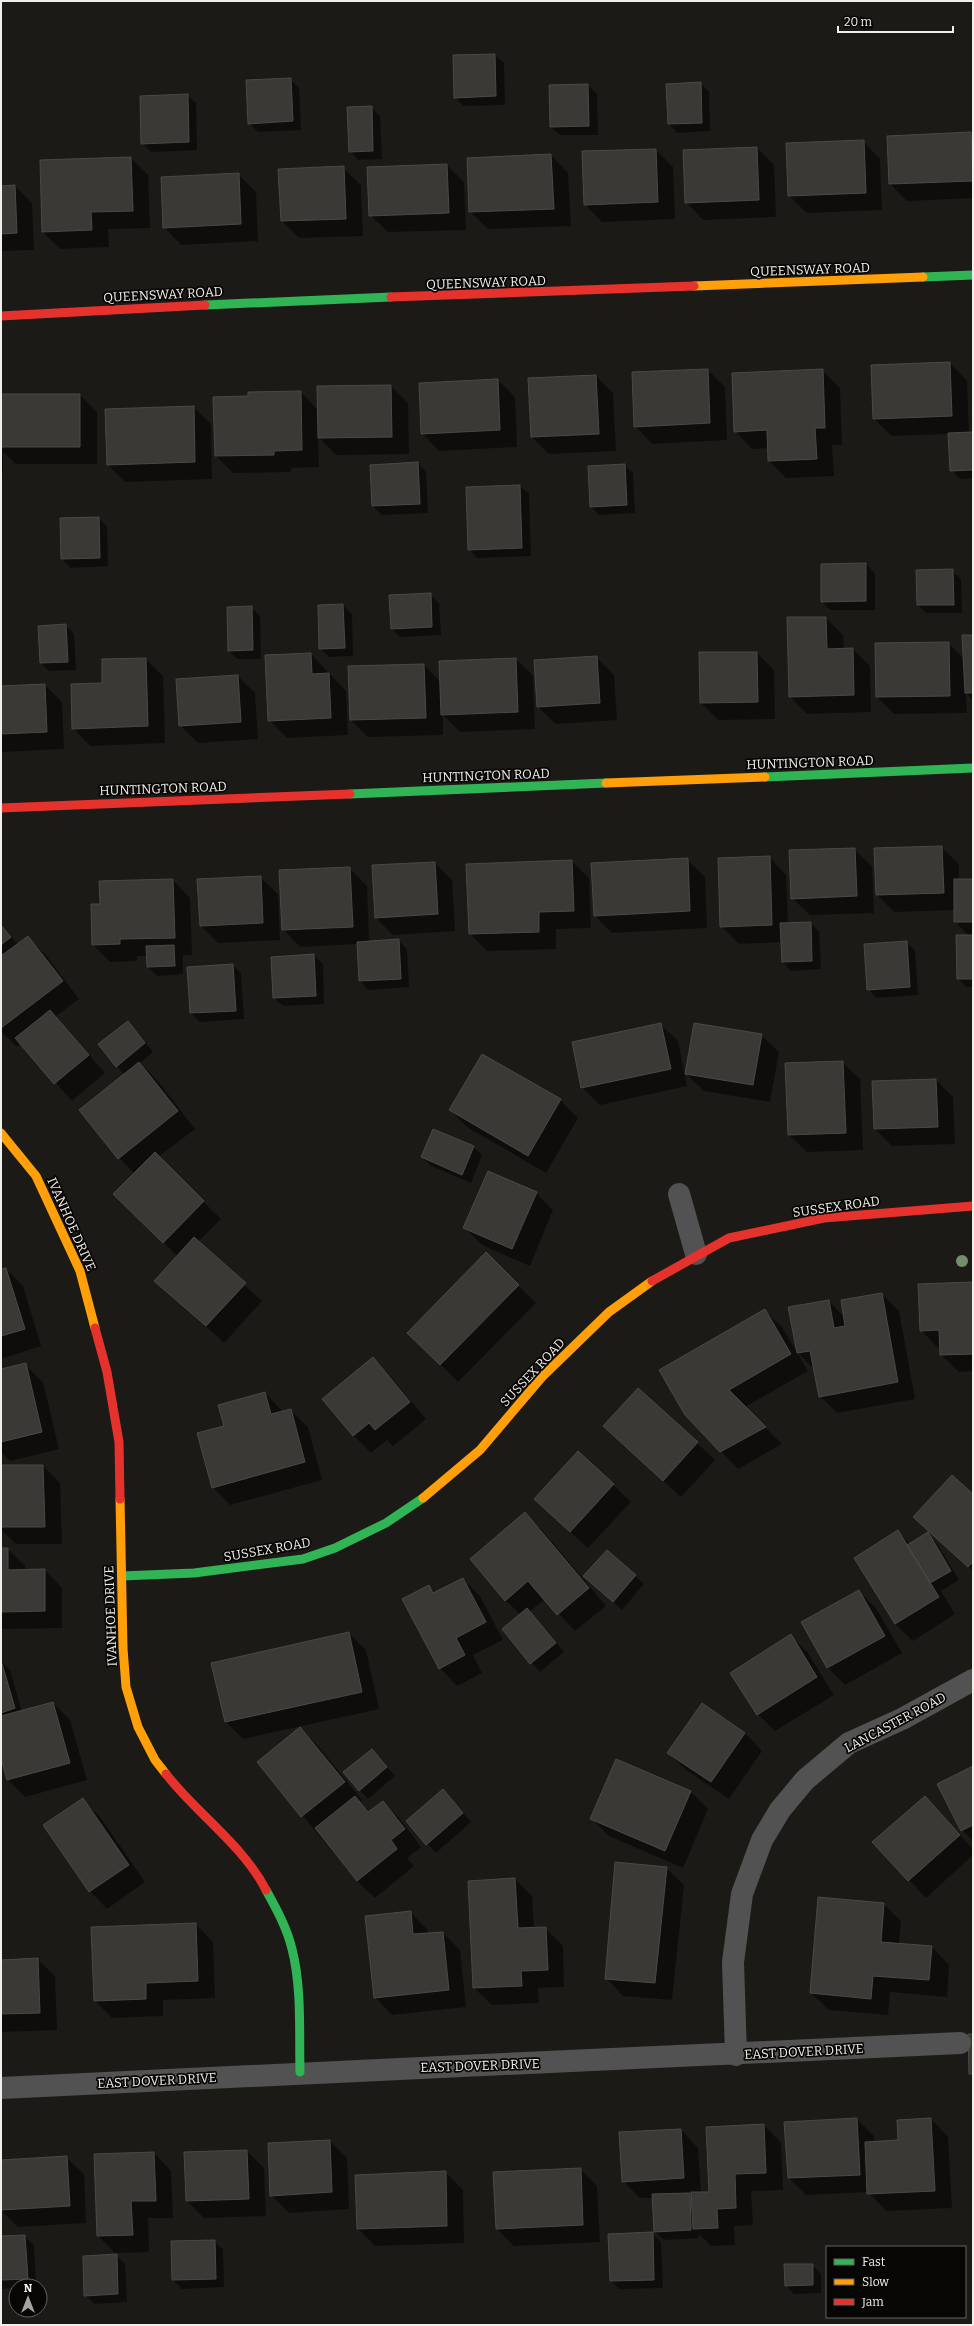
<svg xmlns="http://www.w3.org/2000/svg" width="974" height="2326" font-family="Bitter,serif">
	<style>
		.shadow { fill: #0007 }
		.building { fill: #3b3936; stroke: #4b4946 }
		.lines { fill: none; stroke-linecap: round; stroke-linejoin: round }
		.street { stroke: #535252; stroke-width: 22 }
		.fast { stroke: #30b455; stroke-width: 9 }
		.slow { stroke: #ff9f0a; stroke-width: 9 }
		.jam { stroke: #e5322d; stroke-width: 9 }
		.tree { fill: #738e6a }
		.labels { text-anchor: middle; stroke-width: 3.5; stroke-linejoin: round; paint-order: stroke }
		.street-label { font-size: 13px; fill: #f1efea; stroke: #070604 }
	</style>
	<rect width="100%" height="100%" fill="#1c1a16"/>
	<path class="shadow" d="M495,55L504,63L505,105L463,106L455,97Z
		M290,79L299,88L301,130L258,132L249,123Z
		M700,83L709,92L710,131L677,133L669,124Z
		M588,85L597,94L598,135H560L551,127Z
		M187,95L196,103L197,150L151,152L142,143Z
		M371,107L380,116L382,159L358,160L350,151Z
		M971,133L973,135V198L907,201L890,184Z
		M863,141L880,159L882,210L807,213L789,196L787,144Z
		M757,148L774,165L776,217L703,220L686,202Z
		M656,150L673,167L675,219L602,222L585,204Z
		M551,155L568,173L571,226L488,229L470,212L468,159Z
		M131,158L148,175L150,228L108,229L109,247L60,249L43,232Z
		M447,165L464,182L466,230L388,232L370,215Z
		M343,168L361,185L363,236L299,238L282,221Z
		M239,175L256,192L258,241L181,245L164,227Z
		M15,186L32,203L34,250L1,251V187Z
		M950,363L967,381L969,433H973V478L960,479L951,470L949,434L892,436L874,419Z
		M708,370L725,387L727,440L652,444L635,426Z
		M822,370L840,388L842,445H832L834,476L786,478L769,461L768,448L752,449L735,431Z
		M596,376L613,393L616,451L549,454L532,437L529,379Z
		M498,380L515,397L517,447L439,451L422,433Z
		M391,386L408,403L409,454L336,455L318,437L319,467L291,468V472L233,473L216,456L249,397L301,392L318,410V387Z
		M1,395H80L97,412V464H16L3,452V473H1Z
		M193,407L211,424L212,479L125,482L107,464Z
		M418,463L426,472L428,513L381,515L373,506Z
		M624,465L633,473L635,513L600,515L591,507Z
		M520,486L529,494L531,556L477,558L469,549L467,488Z
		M98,518L107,526L108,566L71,568L62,559Z
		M866,564L875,573V610H831L822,602V565Z
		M952,571L961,579L962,613H926L918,605Z
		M430,594L439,603L441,635L400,637L391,628Z
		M343,605L352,614L353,656L329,657L320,648Z
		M251,607L260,616L261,659H237L229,651Z
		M826,618L843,635L844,649H853L870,666L871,712L807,714L790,697Z
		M66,625L74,634L76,670L49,671L41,663Z
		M973,636V700L966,693L967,713L894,714L877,697L948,643L964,659Z
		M700,653H757L774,670L775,719L718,720L701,703Z
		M311,654L346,691L348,735L287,738L269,720Z
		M596,657L614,675L617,720L556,724L538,707Z
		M146,659L163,676L165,743L90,746L73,728L103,684Z
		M516,659L533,676L535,729L460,732L443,715V735L368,737L351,720L349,667L424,665L441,682Z
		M238,676L255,693L258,739L198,743L180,725Z
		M45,685L62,702L64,749L1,752V687Z
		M941,847L959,864V880H973V987H966L958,978L969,936L955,922V910L894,912L877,895Z
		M854,849L872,866L874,913L810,915L792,898Z
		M769,857L786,875L788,923H810L819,931L821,969L791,971L783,962L782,942L739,944L721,926Z
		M687,859L705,877L707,928L612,933L595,916L592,864Z
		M572,861L589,878L591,928L556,929V949L487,951L470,934Z
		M435,863L452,880L455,931L393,935L376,918Z
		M349,868L367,886L369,942L398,940L407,949L409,987L368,990L360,981L358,944L300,947L283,929Z
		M260,877L278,894L280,940L218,943L201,926Z
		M173,880L190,898L192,955H183V974L157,976L148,967V956H137V961L110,962L93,945L101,905Z
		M1,924L18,945L28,937L45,954L79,999L56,1016L105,1073L72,1101L21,1043L17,1047L1,1031Z
		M906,942L915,950L918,995L877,998L868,989Z
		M314,955L323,964L324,1004L283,1006L274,998Z
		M233,965L241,974L244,1019L200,1022L191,1013Z
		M128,1022L153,1052L140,1063L157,1080L195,1129L158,1157L221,1219L198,1242L262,1301L224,1343L156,1280L177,1256L115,1194L135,1174L119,1158L125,1075L117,1066Z
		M660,1024L678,1041L687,1086L600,1105L582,1087Z
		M761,1035L779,1052L770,1102L704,1091L686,1074Z
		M842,1062L860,1079L863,1150L807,1152L789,1135Z
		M936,1080L953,1097L955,1144L892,1146L875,1129Z
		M560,1100L578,1118L546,1173L467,1127L450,1110Z
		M473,1147L482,1155L471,1183L431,1166L422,1157Z
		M536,1193L553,1210L530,1266L482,1245L465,1228Z
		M486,1254L536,1303L458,1382L409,1333Z
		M6,1269L23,1286L41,1346L1,1359V1270Z
		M973,1283V1371L959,1372L941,1355V1348H938L921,1330Z
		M882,1294L899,1311L915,1399L837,1413L820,1396L815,1370L798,1353L789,1308L829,1301L845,1318Z
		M764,1310L782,1327L808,1371L745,1407L782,1444L738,1469L686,1414Z
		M373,1358L390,1376L426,1419L393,1446L387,1440L371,1453L353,1435Z
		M25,1365L43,1382L59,1449L10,1461L1,1452V1370Z
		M265,1393L283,1412L290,1410L308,1427L322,1480L230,1505L213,1487L225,1427Z
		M604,1426L697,1443L715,1460L681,1497Z
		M1,1466H43L60,1483L62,1544H16L1,1530Z
		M613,1485L631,1502L588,1548L552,1516Z
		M973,1495V1571L915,1517Z
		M525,1513L543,1531L606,1606L575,1631L545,1599L529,1612L564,1652L540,1672L503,1629L521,1615L505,1600Z
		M898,1532L910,1544L927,1534L936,1542L959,1580L941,1591L955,1614L913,1641L895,1624Z
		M1,1549H8L25,1566V1571L45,1570L62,1588V1628L1,1629Z
		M607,1551L644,1584L622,1610L593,1584Z
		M463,1579L480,1596L503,1640L473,1655L482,1673L457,1686L440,1668L429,1587L436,1593Z
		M858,1591L876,1608L902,1653L845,1685L828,1668L802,1623Z
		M348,1633L366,1650L379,1709L243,1739L226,1722L213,1664Z
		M791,1636L808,1653L834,1695L775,1731L758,1714Z
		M1,1661L10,1670L22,1712L53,1703L70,1720L87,1780L25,1797L8,1780L1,1754Z
		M702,1704L745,1733L762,1751L729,1799L686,1770L668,1753Z
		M300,1728L318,1746L362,1800L359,1802L370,1812L383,1802L400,1819L421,1847L407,1858L414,1866L375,1898L357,1881L258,1762Z
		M372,1750L395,1776L368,1799L359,1790Z
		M973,1767V1841L962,1830Z
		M443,1790L471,1822L436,1853L407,1821Z
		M691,1792L708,1809L683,1868L609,1836L592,1819Z
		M925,1797L973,1849V1855L926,1898L874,1842Z
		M83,1800L100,1817L145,1882L107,1909L90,1891L45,1825Z
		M666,1868L684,1885L672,2000L623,1996L606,1978Z
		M515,1879L532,1896L534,1929L545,1928L563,1946L564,1987L538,1988L539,2003L492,2005L474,1988Z
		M883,1904L901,1921L899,1944L932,1947L949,1965L947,1997L890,1992L888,2015L829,2010L811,1993Z
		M410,1912L428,1930V1934L443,1933L460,1950L466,2007L392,2015L375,1997Z
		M196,1924L213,1942L215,1998L163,2000V2016L112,2018L95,2001Z
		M37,1959L55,1976L57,2030L1,2032V1961Z
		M857,2119L874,2136V2142L899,2141L931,2119L948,2137L952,2208L886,2211L868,2192L806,2195L789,2178Z
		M764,2125L781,2143L783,2190L751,2191L753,2225L734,2226L735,2245L711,2246L699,2234V2238L664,2240L655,2232L654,2198H640L623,2181L681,2130L698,2148L701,2193H710Z
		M330,2141L347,2158L349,2209L289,2213L271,2195Z
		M247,2151L264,2168L266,2216L204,2218L187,2201Z
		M154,2153L171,2171L173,2218H148L149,2252L115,2253L98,2236L95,2155Z
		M66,2157L84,2174L86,2223L18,2227L1,2210V2161Z
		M580,2169L597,2186L600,2242L514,2246L497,2229L494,2173Z
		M445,2172L463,2190L464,2243L375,2246L358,2229Z
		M652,2233L661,2242L663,2288L619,2289L611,2281Z
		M25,2236L34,2245L36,2286L1,2289V2237Z
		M214,2241L223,2249L224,2287L182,2289L173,2280L172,2242Z
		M116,2255L125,2264L127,2302L94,2304L85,2295Z
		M812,2265L821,2274V2293L794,2294L786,2285Z"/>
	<path class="building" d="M495,54L496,96L454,98L453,55Z
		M291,78L293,121L248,124L246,80Z
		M701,82L702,123L668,124L666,84Z
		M588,84L589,126L550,127L549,85Z
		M188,94L189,142L141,144L140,96Z
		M372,106L373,151L349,152L347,107Z
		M971,132L973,181L889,184L887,136Z
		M864,140L866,193L788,196L786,143Z
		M757,147L759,200L685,203L683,150Z
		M656,149L658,202L584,205L582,151Z
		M551,154L554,209L469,212L467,158Z
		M131,157L133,211L91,212L92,230L42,232L40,160Z
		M447,164L449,213L369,216L367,167Z
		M344,166L346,219L281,221L278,169Z
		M239,173L241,224L163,228L161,177Z
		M15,185L17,233L1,234V186Z
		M950,362L952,416L873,419L871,365Z
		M708,369L710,423L634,427L632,372Z
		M823,369L825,428H815L817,459L768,461L767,430L734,432L732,373Z
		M596,375L599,434L531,437L528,378Z
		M498,379L500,430L421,434L419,383Z
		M391,385L392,437L318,438L317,386Z
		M301,391L302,450L274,451V455L215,456L213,397L248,396V392Z
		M1,394H80V447H1Z
		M194,406L195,462L107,465L105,409Z
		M973,432V470L950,471L948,433Z
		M418,462L420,504L372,506L370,465Z
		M625,464L627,505L590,507L588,466Z
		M520,485L522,548L468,550L466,487Z
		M99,517L100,558L61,559L60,518Z
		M866,563V601L821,602V564Z
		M953,569L954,605H917L916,570Z
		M431,593L432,627L391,629L389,595Z
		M343,604L345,648L319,649L318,605Z
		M252,606L253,650L228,651L227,607Z
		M787,617H826L827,649L853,648L854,695L789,697Z
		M66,624L68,662L40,663L38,626Z
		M962,635H973V693H965Z
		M949,642L950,696L876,697L875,643Z
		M699,652H757L758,702L700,703Z
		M311,653L312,674L329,673L331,718L268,721L265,655Z
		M597,656L600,703L537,707L534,660Z
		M146,658L148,726L72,729L71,684L102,683V659Z
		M516,658L518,712L441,715L439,661Z
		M424,664L426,718L350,720L348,666Z
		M238,675L241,722L179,726L176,679Z
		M45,684L47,732L1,734V686Z
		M942,846L944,893L876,895L874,848Z
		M855,848L857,896L791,899L789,850Z
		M770,856L772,925L720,927L718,858Z
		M688,858L690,911L594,916L591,863Z
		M572,860L574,911L539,912V932L469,934L466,864Z
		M435,862L438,914L375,918L372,865Z
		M350,867L353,927L282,930L279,870Z
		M261,876L263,923L200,926L197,879Z
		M173,879L175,938L120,939V944L92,945L91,904H100L99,881Z
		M954,879H973V922H954Z
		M811,922L812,961L782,962L780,923Z
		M1,925L11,937L1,945Z
		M956,935H973V979H957Z
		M28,936L63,981L1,1028V956Z
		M399,939L401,979L359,981L357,942Z
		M907,941L910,987L867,990L864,944Z
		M174,945L175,966L147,967L146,946Z
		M314,954L316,996L273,998L271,957Z
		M233,964L236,1011L190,1013L187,967Z
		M50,1010L89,1055L54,1084L15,1038Z
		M128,1021L145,1043L116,1067L98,1044Z
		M661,1023L671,1069L581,1088L572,1042Z
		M694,1023L762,1034L753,1085L685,1074Z
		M482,1054L561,1099L528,1156L449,1110Z
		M843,1061L846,1133L788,1135L785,1063Z
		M139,1062L178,1111L118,1159L79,1110Z
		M936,1079L938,1127L874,1129L872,1081Z
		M433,1129L474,1146L462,1175L421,1157Z
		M155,1152L204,1201L163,1243L113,1194Z
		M488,1171L537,1192L512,1249L463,1228Z
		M194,1237L246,1283L206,1326L154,1281Z
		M486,1252L519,1285L440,1365L407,1333Z
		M6,1268L25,1329L1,1336V1269Z
		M973,1282V1354L940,1355L939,1330L920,1331L918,1284Z
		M882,1293L898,1382L819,1397L810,1351L797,1353L788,1307L829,1300L834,1328L845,1326L841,1300Z
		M765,1309L791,1354L729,1390L766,1427L720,1452L685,1415L659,1370Z
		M373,1357L410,1402L375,1430L369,1423L353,1436L322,1399Z
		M26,1363L42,1432L1,1442V1369Z
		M638,1388L698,1442L663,1481L603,1426Z
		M265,1392L271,1414L291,1409L305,1462L212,1488L197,1433L224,1426L218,1405Z
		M578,1451L614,1484L570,1532L534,1499Z
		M1,1465H43L45,1527H1Z
		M952,1475L973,1494V1562L968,1567L913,1517Z
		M525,1512L589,1588L557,1615L528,1581L505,1601L470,1559Z
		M898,1530L939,1597L895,1624L854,1558Z
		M928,1532L951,1571L930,1583L907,1545Z
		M1,1548H8V1570L45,1569V1611L1,1612Z
		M607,1550L636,1575L613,1602L583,1576Z
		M463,1578L486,1622L456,1638L465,1655L439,1669L402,1599L429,1585L433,1593Z
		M859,1590L885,1636L827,1668L801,1622Z
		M527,1608L556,1643L530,1664L502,1629Z
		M349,1632L362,1692L225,1722L211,1663Z
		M791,1634L817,1677L757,1715L730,1673Z
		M1,1660L15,1708L1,1713Z
		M53,1702L70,1763L7,1780L1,1758V1716Z
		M702,1703L745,1733L711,1782L667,1753Z
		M300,1727L345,1782L301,1817L257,1762Z
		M372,1749L387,1767L359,1791L343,1772Z
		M616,1759L691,1791L665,1851L590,1819Z
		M973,1766V1825L961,1831L937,1784Z
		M443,1789L463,1813L426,1845L406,1821Z
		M355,1796L368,1812L383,1801L405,1829L391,1840L397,1849L357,1881L315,1828Z
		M925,1796L960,1835L908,1881L872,1842Z
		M83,1798L129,1865L89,1892L43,1825Z
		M615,1862L667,1867L655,1983L605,1979Z
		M515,1878L518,1928L546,1927L548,1970L521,1971L522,1986L473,1988L468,1881Z
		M818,1897L884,1903L881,1942L932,1946L929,1980L873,1976L871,1999L810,1993Z
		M411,1911L413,1934L443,1932L449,1990L374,1998L365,1916Z
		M196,1923L198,1981L146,1983V1999L94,2001L91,1927Z
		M38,1958L40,2013L1,2014V1960Z
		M968,2034H973V2074H969Z
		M857,2118L860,2175L788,2178L784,2122Z
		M931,2118L935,2191L867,2194L865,2142L898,2140L897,2120Z
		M764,2124L766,2173L735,2174L736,2208L717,2209L718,2228L693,2229L691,2192H709L706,2127Z
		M681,2129L684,2178L622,2182L619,2132Z
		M330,2140L332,2192L270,2196L268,2143Z
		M247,2150L249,2199L186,2201L184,2152Z
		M154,2152L156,2201H131L133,2235L97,2236L94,2154Z
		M67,2156L70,2206L1,2210V2160Z
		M581,2168L583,2225L496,2229L493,2172Z
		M446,2171L447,2226L357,2229L355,2175Z
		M690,2193L691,2230L654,2232L652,2194Z
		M653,2232L654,2280L610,2281L608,2234Z
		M25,2235L28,2279L1,2280V2236Z
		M215,2240L216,2279L172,2280L171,2241Z
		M117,2254L118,2294L84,2296L83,2256Z
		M784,2264H813V2285L785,2286Z"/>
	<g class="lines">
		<path class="street" d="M679,1194L696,1254
			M736,2055L733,1962L742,1894L762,1840L780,1810L805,1780L849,1743L902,1719L973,1680
			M1,2088C321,2070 640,2060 960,2043"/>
		<path class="fast" d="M923,277L973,275
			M205,305L391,297
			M765,777L973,768
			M350,794L606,783
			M122,1576L194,1573L303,1559L335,1548L386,1523L423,1498
			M266,1890C276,1908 287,1928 292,1949C302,1988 299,2032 300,2072"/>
		<path class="slow" d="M694,286L923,277
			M606,783L765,777
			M1,1133L36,1176L80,1271L95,1328
			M423,1498L480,1450L542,1377L609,1312L652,1281
			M120,1499L123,1648L126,1687L138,1727L155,1760L166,1774"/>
		<path class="jam" d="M391,297L694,286
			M1,316L205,305
			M1,808L350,794
			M652,1281L729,1238L824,1218L973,1206
			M95,1328L107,1372L119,1442L120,1499
			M166,1774C196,1813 243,1845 266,1890"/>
	</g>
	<circle class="tree" cx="962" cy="1261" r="6"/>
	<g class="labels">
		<g class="street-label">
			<text transform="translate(810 269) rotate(-2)" y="5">QUEENSWAY ROAD</text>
			<text transform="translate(486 282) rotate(-2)" y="5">QUEENSWAY ROAD</text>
			<text transform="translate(163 294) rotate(-3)" y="5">QUEENSWAY ROAD</text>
			<text transform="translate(810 762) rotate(-2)" y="5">HUNTINGTON ROAD</text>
			<text transform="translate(486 775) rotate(-2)" y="5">HUNTINGTON ROAD</text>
			<text transform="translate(163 788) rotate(-2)" y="5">HUNTINGTON ROAD</text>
			<text transform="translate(836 1206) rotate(-8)" y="5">SUSSEX ROAD</text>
			<text transform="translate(72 1224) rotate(66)" y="5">IVANHOE DRIVE</text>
			<text transform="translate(532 1372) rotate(-47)" y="5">SUSSEX ROAD</text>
			<text transform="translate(267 1549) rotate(-10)" y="5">SUSSEX ROAD</text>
			<text transform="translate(110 1616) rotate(-92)" y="5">IVANHOE DRIVE</text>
			<text transform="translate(895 1722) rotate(-28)" y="5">LANCASTER ROAD</text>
			<text transform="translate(804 2051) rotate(-3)" y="5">EAST DOVER DRIVE</text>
			<text transform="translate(480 2065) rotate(-2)" y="5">EAST DOVER DRIVE</text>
			<text transform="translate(157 2080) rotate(-3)" y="5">EAST DOVER DRIVE</text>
		</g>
	</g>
	<rect width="974" height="2326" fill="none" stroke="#f1efea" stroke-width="4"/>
	<rect x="826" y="2246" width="140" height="72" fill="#070604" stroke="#656360"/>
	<rect x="834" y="2259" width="20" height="6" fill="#30b455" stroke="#656360"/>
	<text x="862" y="2266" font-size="12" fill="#f1efea">Fast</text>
	<rect x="834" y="2279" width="20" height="6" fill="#ff9f0a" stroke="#656360"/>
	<text x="862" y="2286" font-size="12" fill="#f1efea">Slow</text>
	<rect x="834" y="2299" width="20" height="6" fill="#e5322d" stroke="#656360"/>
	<text x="862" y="2306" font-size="12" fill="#f1efea">Jam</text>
	<g transform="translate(28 2298)"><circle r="19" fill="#070604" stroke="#656360"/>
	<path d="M0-3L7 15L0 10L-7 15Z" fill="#a6a4a0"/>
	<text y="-6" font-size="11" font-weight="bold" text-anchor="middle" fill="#f1efea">N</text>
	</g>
	<path d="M838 26v6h115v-6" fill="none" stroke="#f1efea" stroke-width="2"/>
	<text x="844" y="26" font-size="12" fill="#f1efea" stroke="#070604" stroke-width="3" paint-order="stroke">20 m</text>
</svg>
